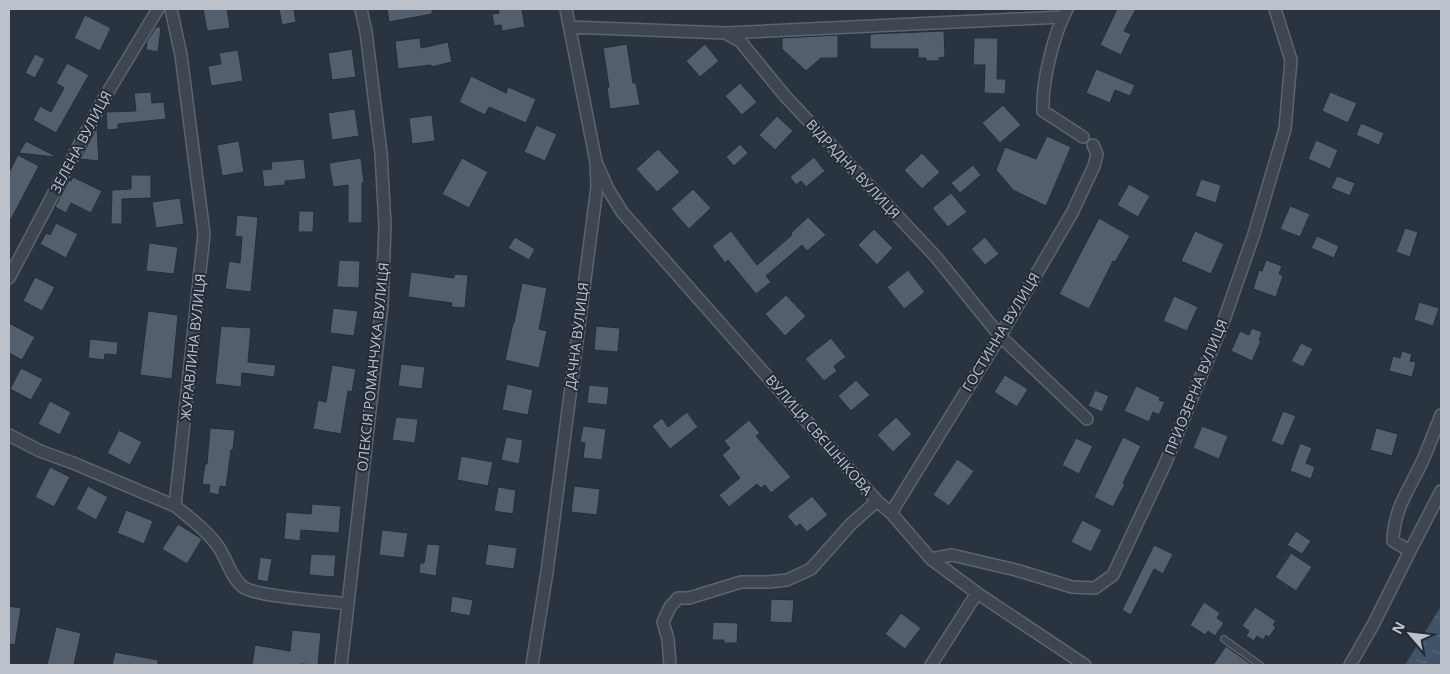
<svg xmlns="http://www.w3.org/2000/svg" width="1450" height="674" font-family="'Open Sans',sans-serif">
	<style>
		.water { fill: url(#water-ripples) }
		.building { fill: #535f6c; stroke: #242d39 }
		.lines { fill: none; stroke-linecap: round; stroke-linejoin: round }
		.service-casing { stroke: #5c646f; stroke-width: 8 }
		.minor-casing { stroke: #5c646f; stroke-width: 14 }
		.service { stroke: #3e4651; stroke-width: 5.5 }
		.minor { stroke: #3e4651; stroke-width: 11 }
		.labels { text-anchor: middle; stroke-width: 4; stroke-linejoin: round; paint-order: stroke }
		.street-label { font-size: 14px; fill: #bbc2cb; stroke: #222b37 }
	</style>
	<defs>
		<pattern id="water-ripples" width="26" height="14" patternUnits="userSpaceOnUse" patternTransform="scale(1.25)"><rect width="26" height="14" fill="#415369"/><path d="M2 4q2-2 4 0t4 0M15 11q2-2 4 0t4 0" fill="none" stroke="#5a6a7d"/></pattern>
	</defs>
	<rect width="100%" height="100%" fill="#2a3441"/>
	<path class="water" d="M1441,606V665H1405Z"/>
	<path class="building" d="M203,9H227L230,28L207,31Z
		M279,9H294L296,22L282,25Z
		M387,9H432V14L389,22Z
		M498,9H522L525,27L502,31L501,25L494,26L492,14L499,13Z
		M1117,9H1136L1124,31L1131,34L1121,55L1100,45Z
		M85,15L111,28L100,51L74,38Z
		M156,27H161L158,52L146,50L147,41Z
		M944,31L945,57L939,58V61H926V58H918V49H870V34Z
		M838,35V58H821L806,71L782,49V38Z
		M420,38L421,48L448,42L452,62L431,67V65L398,69L395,41Z
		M974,38H998L997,79H1006L1005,94L984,93L985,65H973Z
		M627,44L633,83H636L640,105L610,109L607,88L609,87L603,48Z
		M705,44L719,61L700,77L686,61Z
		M352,49L356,77L332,80L328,53Z
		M238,50L243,81L211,86L208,66L221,64L219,53Z
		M35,54L45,59L35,78L25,73Z
		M67,63L89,75L56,133L33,120L40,106L51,112L64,88L56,83Z
		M1096,69L1135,85L1130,96L1115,90L1110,103L1086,93Z
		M471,76L506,93L508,87L536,99L526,123L489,107L485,115L459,102Z
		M740,83L757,102L742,115L725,96Z
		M151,92L152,103L164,102L166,119L118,124V129L107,130L106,112L136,111L134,93Z
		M1330,92L1357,103L1348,123L1322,111Z
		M1003,105L1021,125L1000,143L982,123Z
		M355,109L359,136L332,140L328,113Z
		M432,115L435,141L412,144L409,118Z
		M777,116L793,131L775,150L759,135Z
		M1361,123L1384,133L1379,145L1356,135Z
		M536,125L557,134L545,161L524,152Z
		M97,127L99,161L80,159Z
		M1047,136L1071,147L1046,206L1013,190L996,170L1005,147L1036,159Z
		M1316,140L1338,150L1330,169L1308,159Z
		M26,141L55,156V157L19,153Z
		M239,141L244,172L222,176L217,145Z
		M740,144L748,153L734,166L726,157Z
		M658,149L680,172L657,192L636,169Z
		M922,153L940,172L922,189L904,170Z
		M18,155L39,166L9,223V172Z
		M814,157L825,171L806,187L801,181L796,185L790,177Z
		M361,158L364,182L362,183V223H348V185L333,187L329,163Z
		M462,158L488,172L469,208L442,194Z
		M304,159L306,179L285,181V185L264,187L262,170L272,169L271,162Z
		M973,165L981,175L960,193L951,183Z
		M131,175H151V198L122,199V224H111L112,190L131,189Z
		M1337,176L1355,183L1350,196L1331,188Z
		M73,177L102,191L91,213L71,203L66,213L55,207L69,180L71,181Z
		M1201,179L1221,185L1216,203L1195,196Z
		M1129,184L1150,196L1138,217L1117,205Z
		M693,189L711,208L689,229L671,209Z
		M951,193L967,212L948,227L932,208Z
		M180,198L184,224L156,228L152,202Z
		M1290,206L1310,214L1300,237L1280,229Z
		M299,211H314L313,232H298Z
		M237,215L258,217L251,292L225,289L229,261L240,263L242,237L235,236Z
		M808,217L826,235L807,251L802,245L766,276L771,282L756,294L728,260L725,263L712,246L731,231L757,265L792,235L791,233Z
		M1099,218L1130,236L1115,262L1113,261L1089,309L1059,294Z
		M56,223L78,234L66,258L40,244L46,233L50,235Z
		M1405,228L1418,232L1410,257L1396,252Z
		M874,229L893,248L877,265L858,245Z
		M1195,231L1224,244L1211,274L1181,261Z
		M1317,236L1339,246L1334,258L1311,248Z
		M515,237L535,249L529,260L508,248Z
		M985,237L999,254L985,265L971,249Z
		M149,243L178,247L174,274L146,271Z
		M339,260L360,261L359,288L337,287Z
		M1266,260L1282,266L1279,274L1283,276L1276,297L1253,289L1259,270L1262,271Z
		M908,270L925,292L904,309L887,287Z
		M411,272L454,278V274L468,275L465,308L451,307L452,303L408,297Z
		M35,277L55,287L42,311L23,301Z
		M522,283L547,288L539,329L547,331L539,368L505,360L513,323H514Z
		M786,295L806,316L785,336L765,314Z
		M1174,296L1198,307L1187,331L1163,321Z
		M1419,302L1439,308L1433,326L1414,320Z
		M333,308L358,311L354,336L330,333Z
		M148,311L178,315L172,379L140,375Z
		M9,323L35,337L22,360L9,353Z
		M221,326L251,328L248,362L276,365L274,377L242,373L241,387L215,384Z
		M596,326L620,328L618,352L594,350Z
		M1252,328L1262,332L1259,340L1261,341L1252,361L1231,351L1240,331L1249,335Z
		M831,338L846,357L834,366L837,371L824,381L805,359Z
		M90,339L118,342L117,355L105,354L104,360L88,358Z
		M1301,343L1313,349L1303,367L1291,361Z
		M1402,351L1412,354L1410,361L1416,362L1412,377L1389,371L1393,356L1400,358Z
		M401,364L425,367L422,389L398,386Z
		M332,365L356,369L352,392L348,391L341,434L313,429L318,400L326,402Z
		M21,368L43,379L31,400L10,389Z
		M1005,375L1028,389L1017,407L994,392Z
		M856,380L870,395L851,411L838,396Z
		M507,384L533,390L528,415L502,410Z
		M589,385L609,387L607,405L587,403Z
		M1136,386L1160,397L1159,400L1165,402L1159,415L1153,412L1149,422L1124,411Z
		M1095,390L1109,396L1102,412L1088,406Z
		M50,401L71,412L60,435L38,424Z
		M1283,411L1296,416L1283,446L1271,441Z
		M687,412L698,427L670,449L652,426L662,418L668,427Z
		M396,417L418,419L415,443L392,440Z
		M896,417L912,434L893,452L877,435Z
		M749,420L760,433L756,436L791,477L771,493L765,485L761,488L757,484L729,507L719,495L740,478L722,455L730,448L724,441Z
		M583,426L606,429L602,460L583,458L585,443L580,442Z
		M1202,426L1228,436L1219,459L1193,448Z
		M210,428L235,430L233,450H231L226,487L220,486L219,495L209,493L210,485L202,484L205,464H207Z
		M1376,428L1398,434L1392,456L1370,450Z
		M119,430L142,442L130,465L107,453Z
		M506,437L523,440L519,464L501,460Z
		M1123,437L1141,446L1123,483L1125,484L1113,507L1094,497Z
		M1076,438L1093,446L1079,474L1062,465Z
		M1300,443L1312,448L1306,463L1315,467L1311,479L1290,471Z
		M461,456L493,462L488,486L457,480Z
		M957,459L974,471L949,506L933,495Z
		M50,467L70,477L54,507L35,497Z
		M88,486L108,497L96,520L76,509Z
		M574,486L600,489L597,515L571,512Z
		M498,487L516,490L513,514L494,511Z
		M812,496L828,515L807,532L800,524L796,527L787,516Z
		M312,504L341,506L339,533L301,530L300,541L284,539L286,512L311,514Z
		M126,510L153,521L144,544L117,533Z
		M1082,520L1102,530L1091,552L1071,542Z
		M178,524L202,539L187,564L162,549Z
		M382,530L408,533L404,558L379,555Z
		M1296,531L1311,541L1302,554L1287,545Z
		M427,544L440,545L436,576L419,573L420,563H424Z
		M488,544L517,548L514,569L485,565Z
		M1154,545L1173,554L1163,574L1154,569L1131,615L1122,610Z
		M1291,553L1312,567L1296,591L1275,577Z
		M311,554L336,555L334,577L309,575Z
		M260,557L272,559L268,582L257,580Z
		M452,596L473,600L470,616L450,612Z
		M771,599L794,600L792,623L770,622Z
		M1204,602L1220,613L1217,618L1224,623L1215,636L1208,631L1205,635L1190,625Z
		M9,606L21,608L15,645L9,644Z
		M1255,607L1276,621L1273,625L1276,627L1269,637L1266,635L1263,640L1257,636L1254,641L1246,636L1249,631L1242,626Z
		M901,613L921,628L905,649L885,634Z
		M713,622L738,623L737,643H724V640H712Z
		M56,627L81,633L74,665H47Z
		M292,630L321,633L318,665L301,664V665H252L255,645L290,651Z
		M1226,646L1231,650L1252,665H1213Z
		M115,652L158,660V665H112Z"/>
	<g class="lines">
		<defs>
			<path id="service" d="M1224,639L1260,665"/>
			<path id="minor" d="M1067,9C1053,36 1042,81 1043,111L1083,137
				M570,27L725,33L740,41L785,96L936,257L1000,336L1087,419
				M727,33L1062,17
				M596,162L608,189L622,212L877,501L891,513L931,559L977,593L1085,665
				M9,278L103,100L158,9
				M9,435L40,451L73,463L175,506L204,234L181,55L171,9
				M175,506C190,518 206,530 217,545C227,558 230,577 243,587C257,597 328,601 348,604
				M891,513L1000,336L1072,213L1094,166L1097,154L1093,145
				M1410,551L1441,491
				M931,559L952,555L1016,570L1072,587L1095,588L1113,575L1165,464L1224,320L1254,234L1285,129L1291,60L1275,9
				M341,665L382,305L385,226L381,153L366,32L361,9
				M532,665L547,572L597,187L596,162L566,9
				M670,665L668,639L663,622L670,607L678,598H689L741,582H768L787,580L811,569L851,524L877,501
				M931,665L977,593
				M1350,665L1373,625L1410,551L1393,541C1394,508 1409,490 1422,462C1429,446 1435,430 1441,415"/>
		</defs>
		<use href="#service" class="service-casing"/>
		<use href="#minor" class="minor-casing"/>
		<use href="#service" class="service"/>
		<use href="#minor" class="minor"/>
	</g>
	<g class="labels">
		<g class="street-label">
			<text transform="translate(81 142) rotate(-62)" y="5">ЗЕЛЕНА ВУЛИЦЯ</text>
			<text transform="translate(853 169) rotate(47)" y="5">ВІДРАДНА ВУЛИЦЯ</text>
			<text transform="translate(1001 332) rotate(-59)" y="5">ГОСТИННА ВУЛИЦЯ</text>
			<text transform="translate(577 336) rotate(-83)" y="5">ДАЧНА ВУЛИЦЯ</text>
			<text transform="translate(193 347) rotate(-84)" y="5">ЖУРАВЛИНА ВУЛИЦЯ</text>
			<text transform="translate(373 367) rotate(-84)" y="5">ОЛЕКСІЯ РОМАНЧУКА ВУЛИЦЯ</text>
			<text transform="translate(1196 387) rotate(-68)" y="5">ПРИОЗЕРНА ВУЛИЦЯ</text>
			<text transform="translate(819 435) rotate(49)" y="5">ВУЛИЦЯ СВЄШНІКОВА</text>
		</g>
	</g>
	<rect width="1450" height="674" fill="none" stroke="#bbc2cb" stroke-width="20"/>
	<g transform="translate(1410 634) rotate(298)" stroke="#222b37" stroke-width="4" paint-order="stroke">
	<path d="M0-4L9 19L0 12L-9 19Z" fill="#bbc2cb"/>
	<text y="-8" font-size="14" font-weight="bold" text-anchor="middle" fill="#bbc2cb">N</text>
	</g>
</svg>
